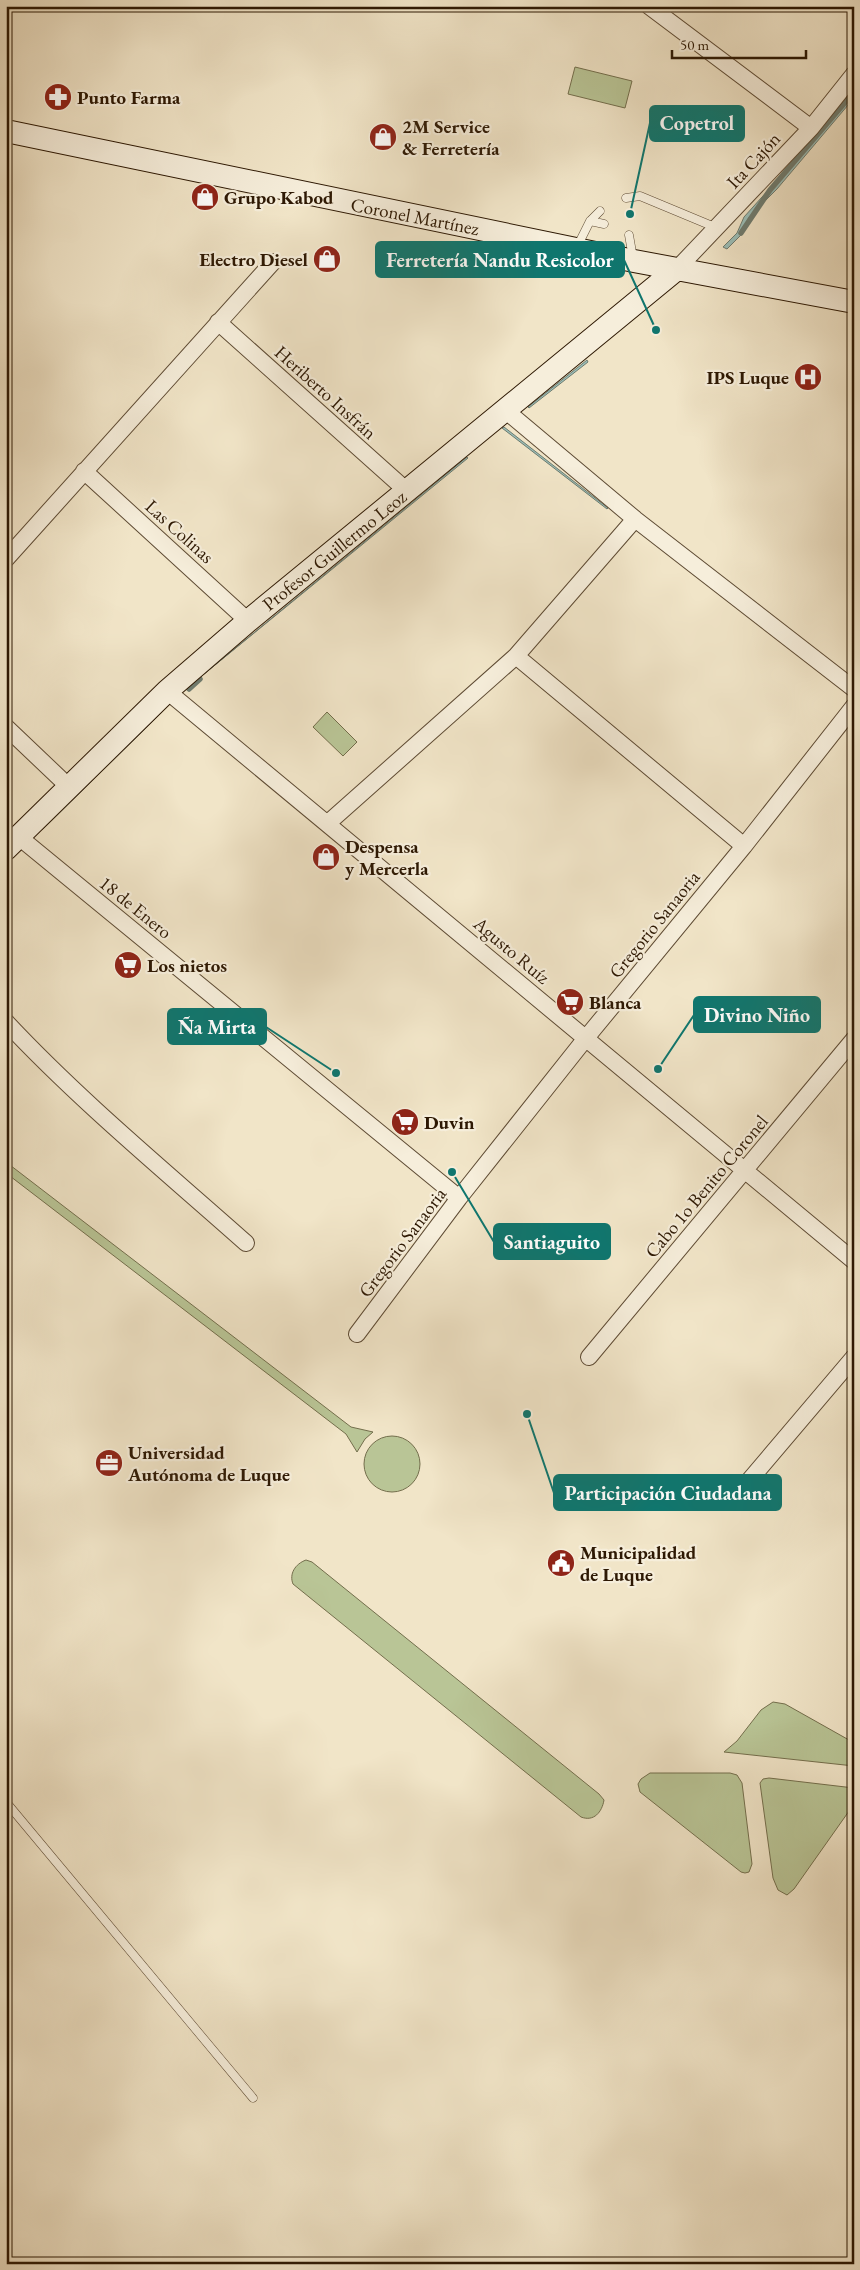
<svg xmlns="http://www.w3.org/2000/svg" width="860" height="2270" font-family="'EB Garamond',serif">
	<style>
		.grass { fill: #b9c596; stroke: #736e4c }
		.water { fill: #9bbfb9; stroke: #6f7c70 }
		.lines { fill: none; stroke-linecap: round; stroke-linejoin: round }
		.stream { stroke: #6f7c70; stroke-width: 5.5 }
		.lane-casing { stroke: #5e4b34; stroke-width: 9 }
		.street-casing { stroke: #5e4b34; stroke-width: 18 }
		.secondary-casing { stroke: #2d1803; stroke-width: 24 }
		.lane { stroke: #f6eedb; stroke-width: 8 }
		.street { stroke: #f6eedb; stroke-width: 16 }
		.secondary { stroke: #f6eedb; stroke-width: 22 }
		.labels { text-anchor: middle; stroke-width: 4.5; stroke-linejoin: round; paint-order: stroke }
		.poi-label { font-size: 19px; font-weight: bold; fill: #2d1803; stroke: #f6eedb; text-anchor: start }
		.street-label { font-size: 19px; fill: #2d1803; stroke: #f6eedb }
		.leader { fill: none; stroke: #0f766e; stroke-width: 2 }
		.callout-dot { fill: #0f766e; stroke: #f6eedb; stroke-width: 2 }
		.callout { fill: #0f766e; stroke: #0f766e; stroke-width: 2 }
		.callout-label { font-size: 20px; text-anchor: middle; font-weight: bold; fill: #fff }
	</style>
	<rect width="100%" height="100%" fill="#f1e5c8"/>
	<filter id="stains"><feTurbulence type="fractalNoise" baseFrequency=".004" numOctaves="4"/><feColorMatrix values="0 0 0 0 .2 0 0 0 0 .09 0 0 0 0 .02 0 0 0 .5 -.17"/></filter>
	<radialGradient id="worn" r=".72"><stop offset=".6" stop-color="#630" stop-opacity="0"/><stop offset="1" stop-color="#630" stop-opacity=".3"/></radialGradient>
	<path class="grass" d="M575,67L632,81L625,108L568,94Z
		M327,712L357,742L343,756L313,727Z
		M6,1162L351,1427L373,1432L365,1439L357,1452L346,1434L6,1173Z
		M364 1464a28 28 0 1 1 56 0a28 28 0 1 1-56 0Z
		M306,1560L312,1562L599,1794L604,1800C602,1812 594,1822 581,1817L293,1584C289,1574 295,1564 306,1560Z
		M773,1702L785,1704L849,1740L854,1746V1766L724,1752L737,1741L761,1710Z
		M650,1773H730L737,1775L742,1783L752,1864L749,1872L745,1873L741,1872L640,1792L638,1784L641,1779Z
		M769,1778L854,1788V1804L794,1889L787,1895L778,1890L773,1878L760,1783L763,1779Z"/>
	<path class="water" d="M854,92V98L777,189L749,217L741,235L727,249L723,247L737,233L744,217L817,136Z
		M587,360L588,362L529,408L528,407Z
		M504,427L608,508L607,509L502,428Z
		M467,457L468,458L187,688Z
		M161,710L162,712L42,830Z"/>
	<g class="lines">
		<path class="stream" d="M741,233L770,190L854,92
			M189,689L200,679"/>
		<defs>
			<path id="lane" d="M626,198L640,196L717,228
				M590,221L604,224
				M629,235L633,258
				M577,247L590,221L600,211
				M6,1802L253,2098"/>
			<path id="street" d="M649,6L811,128
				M677,269L811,128L854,74
				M218,322L407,491
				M505,410L635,519L854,689
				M84,471L248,621
				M6,559L273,262
				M516,656L744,846
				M167,691L854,1261
				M6,727L68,786
				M328,823L516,656L635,519
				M19,837L459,1198
				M6,1022C80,1101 165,1171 246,1243
				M357,1334L459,1198L586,1038L744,846L854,706
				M589,1357L854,1039
				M742,1489L854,1357"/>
			<path id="secondary" d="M6,131L634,261L854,302
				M6,849L167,691L248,621L677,269"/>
		</defs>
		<use href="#lane" class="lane-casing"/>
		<use href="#street" class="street-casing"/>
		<use href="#secondary" class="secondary-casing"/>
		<use href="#lane" class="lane"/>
		<use href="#street" class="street"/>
		<use href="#secondary" class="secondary"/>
	</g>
	<defs>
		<symbol id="pharmacy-disc" viewBox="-11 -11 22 22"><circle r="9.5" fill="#8f2418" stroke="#f6eedb"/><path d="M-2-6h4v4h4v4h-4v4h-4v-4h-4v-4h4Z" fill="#fff"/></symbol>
		<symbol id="shop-disc" viewBox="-11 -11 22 22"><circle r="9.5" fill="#8f2418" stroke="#f6eedb"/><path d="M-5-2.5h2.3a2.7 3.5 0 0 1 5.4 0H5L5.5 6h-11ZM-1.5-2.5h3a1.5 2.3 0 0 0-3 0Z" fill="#fff"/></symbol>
		<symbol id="hospital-disc" viewBox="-11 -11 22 22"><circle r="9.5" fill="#8f2418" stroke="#f6eedb"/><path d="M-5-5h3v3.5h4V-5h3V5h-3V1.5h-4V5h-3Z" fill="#fff"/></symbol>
		<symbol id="supermarket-disc" viewBox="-11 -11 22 22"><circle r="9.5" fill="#8f2418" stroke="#f6eedb"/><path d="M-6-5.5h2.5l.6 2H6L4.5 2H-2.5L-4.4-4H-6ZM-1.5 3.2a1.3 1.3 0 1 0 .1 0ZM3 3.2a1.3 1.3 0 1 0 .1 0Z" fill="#fff"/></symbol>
		<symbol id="office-disc" viewBox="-11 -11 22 22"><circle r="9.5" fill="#8f2418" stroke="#f6eedb"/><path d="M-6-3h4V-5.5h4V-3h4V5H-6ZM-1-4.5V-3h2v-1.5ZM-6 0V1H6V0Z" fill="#fff"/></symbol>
		<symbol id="civic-disc" viewBox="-11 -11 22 22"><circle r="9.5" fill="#8f2418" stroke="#f6eedb"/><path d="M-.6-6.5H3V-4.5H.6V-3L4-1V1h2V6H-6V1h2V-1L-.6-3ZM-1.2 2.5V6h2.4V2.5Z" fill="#fff"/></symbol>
	</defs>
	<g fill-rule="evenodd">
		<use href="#pharmacy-disc" x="42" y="81" width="32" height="32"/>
		<use href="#shop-disc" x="367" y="121" width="32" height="32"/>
		<use href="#shop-disc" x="189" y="181" width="32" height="32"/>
		<use href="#shop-disc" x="311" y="243" width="32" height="32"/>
		<use href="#hospital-disc" x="792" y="361" width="32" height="32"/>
		<use href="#shop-disc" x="310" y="841" width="32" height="32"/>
		<use href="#supermarket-disc" x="112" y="949" width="32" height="32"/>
		<use href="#supermarket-disc" x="554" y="986" width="32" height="32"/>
		<use href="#supermarket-disc" x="389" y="1106" width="32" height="32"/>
		<use href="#office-disc" x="93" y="1447" width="32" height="32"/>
		<use href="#civic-disc" x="545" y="1547" width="32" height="32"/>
	</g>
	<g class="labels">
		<g class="poi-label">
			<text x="77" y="104">Punto Farma</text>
			<text x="402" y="133">2M Service<tspan x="402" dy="22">&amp; Ferretería</tspan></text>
			<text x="224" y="204">Grupo Kabod</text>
			<text x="308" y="266" text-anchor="end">Electro Diesel</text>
			<text x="789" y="384" text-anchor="end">IPS Luque</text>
			<text x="345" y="853">Despensa<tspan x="345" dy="22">y Mercerla</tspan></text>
			<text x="147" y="972">Los nietos</text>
			<text x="589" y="1009">Blanca</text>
			<text x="424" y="1129">Duvin</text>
			<text x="128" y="1459">Universidad<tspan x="128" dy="22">Autónoma de Luque</tspan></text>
			<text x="580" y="1559">Municipalidad<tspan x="580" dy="22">de Luque</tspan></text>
		</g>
		<g class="street-label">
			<text transform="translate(753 160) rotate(-47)" y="7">Ita Cajón</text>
			<text transform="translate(415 216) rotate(11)" y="7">Coronel Martínez</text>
			<text transform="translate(326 392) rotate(42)" y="7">Heriberto Insfrán</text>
			<text transform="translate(180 531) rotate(42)" y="7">Las Colinas</text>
			<text transform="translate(334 550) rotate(-39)" y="7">Profesor Guillermo Leoz</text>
			<text transform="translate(136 907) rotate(39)" y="7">18 de Enero</text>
			<text transform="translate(654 924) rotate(-51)" y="7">Gregorio Sanaoria</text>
			<text transform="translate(512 950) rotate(40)" y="7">Agusto Ruíz</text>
			<text transform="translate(706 1186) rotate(-50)" y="7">Cabo 1o Benito Coronel</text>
			<text transform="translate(402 1242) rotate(-53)" y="7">Gregorio Sanaoria</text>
		</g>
	</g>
	<path class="leader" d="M630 214L650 123M656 330L624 260M658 1069L694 1015M336 1073L266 1027M452 1172L494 1242M527 1414L554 1493"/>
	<g class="callout-dot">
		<circle cx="630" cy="214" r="5"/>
		<circle cx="656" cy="330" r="5"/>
		<circle cx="658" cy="1069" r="5"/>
		<circle cx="336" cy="1073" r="5"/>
		<circle cx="452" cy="1172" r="5"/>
		<circle cx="527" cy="1414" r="5"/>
	</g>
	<g class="callout">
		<rect x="650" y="106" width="94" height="35" rx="5"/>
		<rect x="376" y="242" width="248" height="35" rx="5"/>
		<rect x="694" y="997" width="126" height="35" rx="5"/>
		<rect x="168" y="1009" width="98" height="35" rx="5"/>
		<rect x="494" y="1224" width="116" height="35" rx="5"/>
		<rect x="554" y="1475" width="227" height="35" rx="5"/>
	</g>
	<g class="callout-label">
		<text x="697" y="130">Copetrol</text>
		<text x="500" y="267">Ferretería Nandu Resicolor</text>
		<text x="757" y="1022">Divino Niño</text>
		<text x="217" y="1034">Ña Mirta</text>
		<text x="552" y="1249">Santiaguito</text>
		<text x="668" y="1500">Participación Ciudadana</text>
	</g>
	<rect width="860" height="2270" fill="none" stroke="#f1e5c8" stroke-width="25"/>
	<rect x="8" y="8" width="845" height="2255" fill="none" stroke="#2d1803" stroke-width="2.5"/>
	<rect x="12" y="12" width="835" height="2245" fill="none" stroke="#2d1803"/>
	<path d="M672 50v8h134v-8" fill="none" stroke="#2d1803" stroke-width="2.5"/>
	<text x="680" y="50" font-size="15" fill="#2d1803" stroke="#f6eedb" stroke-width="4" paint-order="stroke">50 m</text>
	<rect width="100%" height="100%" filter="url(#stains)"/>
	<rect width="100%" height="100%" fill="url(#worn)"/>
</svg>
